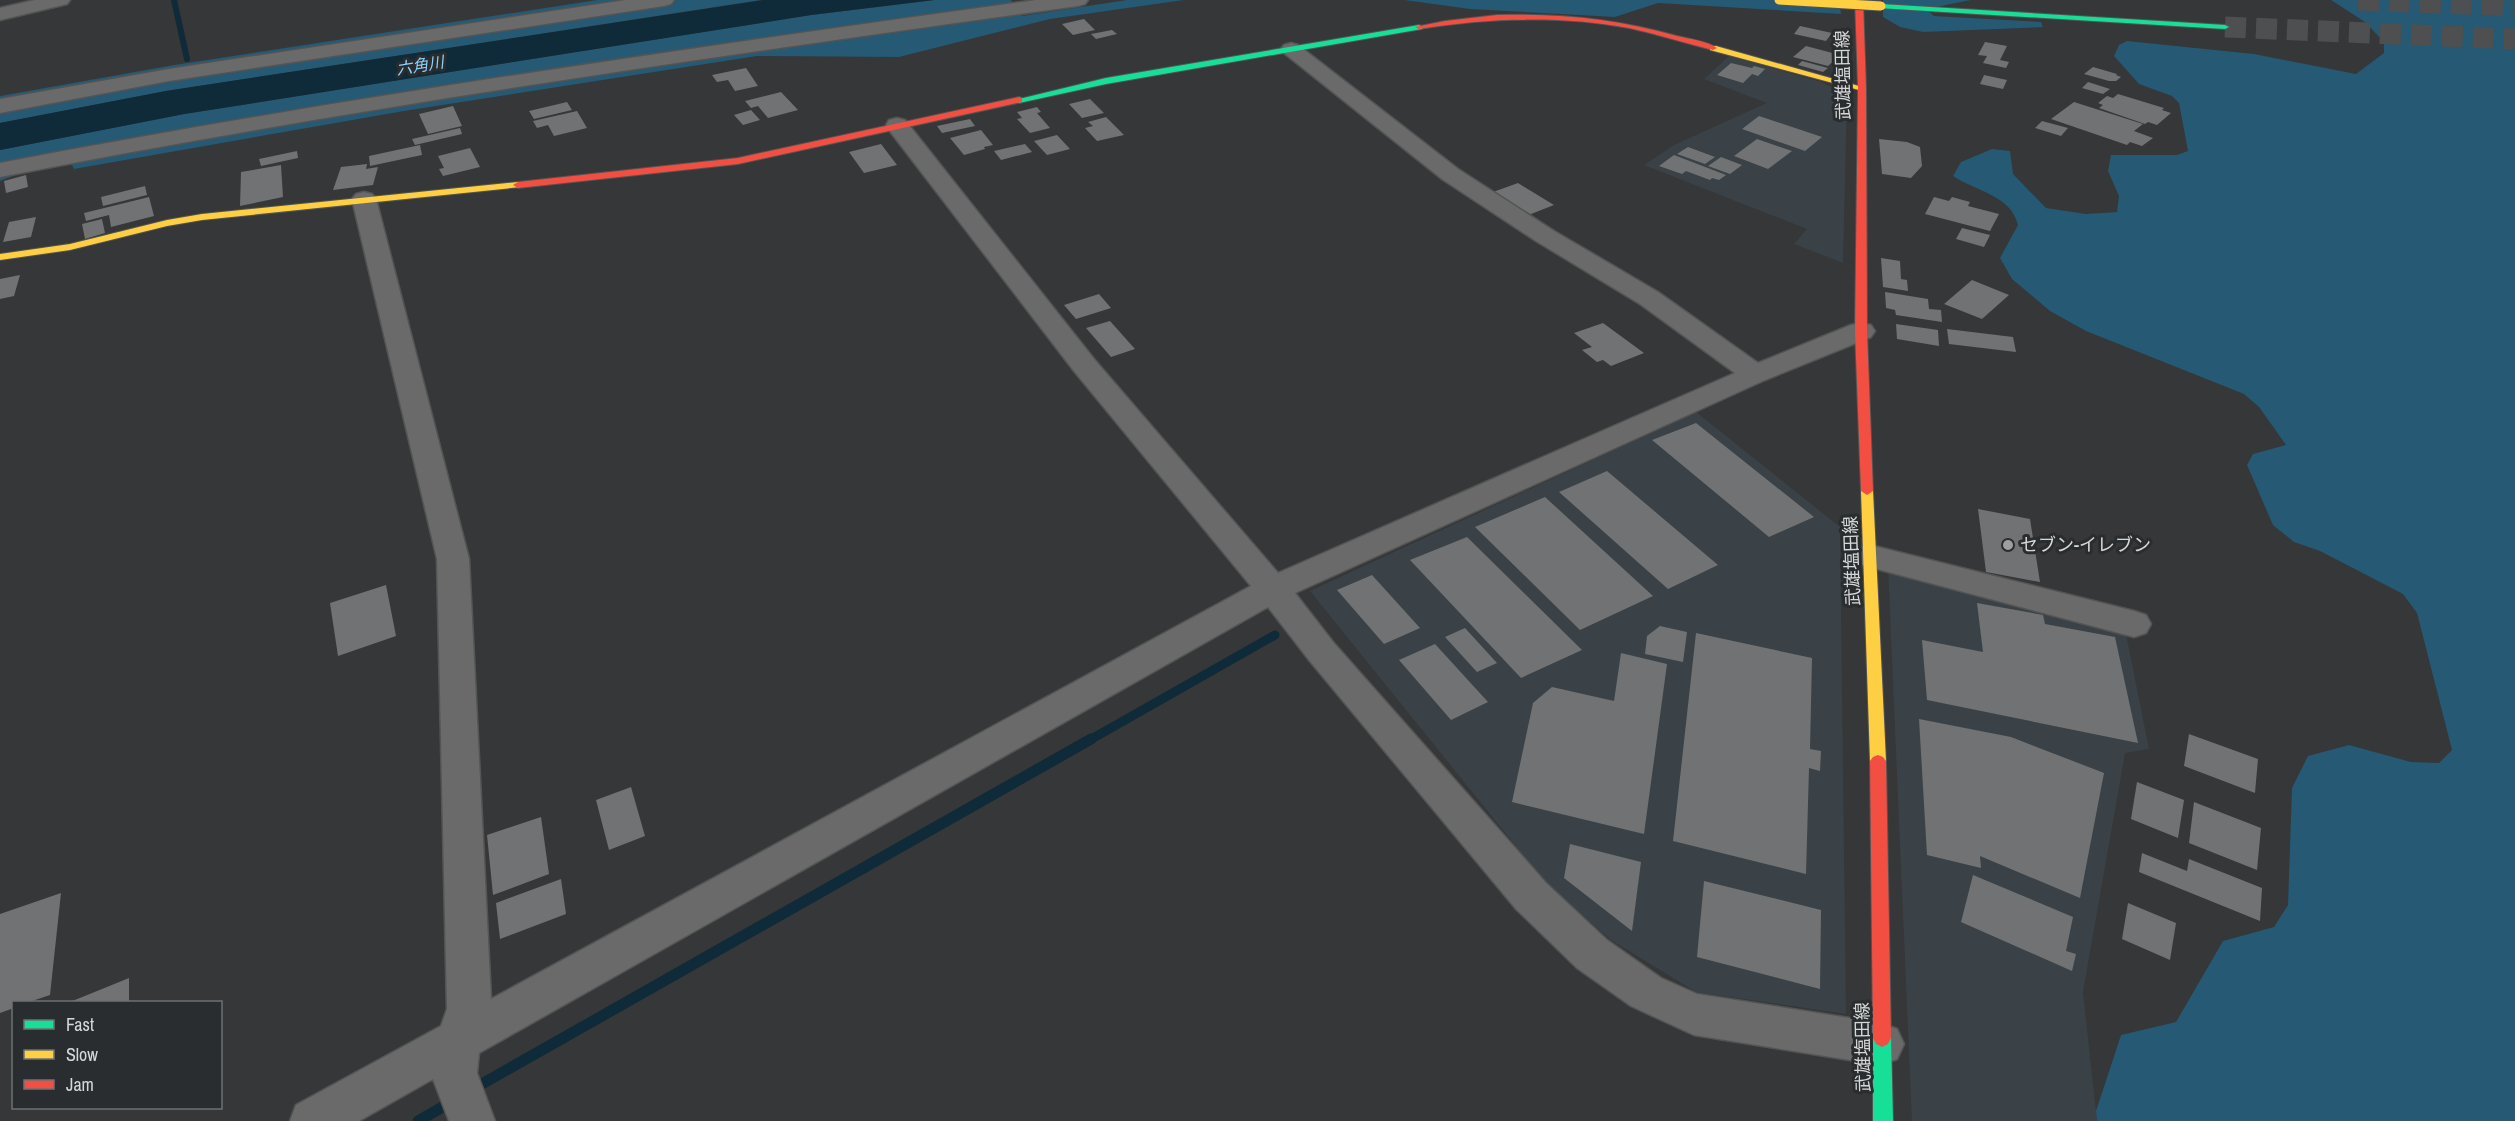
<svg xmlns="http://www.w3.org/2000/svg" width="2515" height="1121" font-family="'Archivo Narrow','Noto Sans JP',sans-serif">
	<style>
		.built { fill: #3a4247 }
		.green { fill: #255974 }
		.water { fill: #0f2a38 }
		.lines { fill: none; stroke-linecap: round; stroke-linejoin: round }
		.stream-far2 { stroke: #0f2a38; stroke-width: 6 }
		.stream-far1 { stroke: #0f2a38; stroke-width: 9 }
		.stream { stroke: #0f2a38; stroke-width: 11 }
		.building { fill: #717273 }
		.highway-tunnel { stroke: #4d4f50; stroke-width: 21; stroke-dasharray: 21 10; stroke-linecap: butt }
		.street-casing { stroke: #535454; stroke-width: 3 }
		.fast-casing { stroke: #535454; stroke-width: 2 }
		.slow-casing { stroke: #535454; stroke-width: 2 }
		.jam-casing { stroke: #535454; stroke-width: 2 }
		.street { fill: #6a6a6b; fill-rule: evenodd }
		.fast { fill: #16e098; fill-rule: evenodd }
		.slow { fill: #ffcf43; fill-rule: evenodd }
		.jam { fill: #f24e42; fill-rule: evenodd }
		.slow-bridge-casing { stroke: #535454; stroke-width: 11; stroke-linecap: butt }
		.slow-bridge { stroke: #ffcf43; stroke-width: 9 }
		.poi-dot { fill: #9d9fa0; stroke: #2a2d2f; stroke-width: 2 }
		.labels { text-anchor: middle; stroke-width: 6; stroke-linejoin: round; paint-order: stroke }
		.far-water-label { font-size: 16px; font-style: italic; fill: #8fd1f8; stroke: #2a2d2f }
		.street-label { font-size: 18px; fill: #d5d7d8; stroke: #2a2d2f }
		.poi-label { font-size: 18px; fill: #d5d7d8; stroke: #2a2d2f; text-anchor: start }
	</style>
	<rect width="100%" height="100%" fill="#353738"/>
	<path class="built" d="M1729,56L1821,82L1847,94L1843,263L1794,244L1807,229L1644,165L1674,145L1767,103L1704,79Z
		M1696,412L1840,527L1846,1014L1696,992L1611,940L1548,886L1310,591Z
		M1888,566L2125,629L2149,749L2125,753L2083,992L2097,1121H1912Z"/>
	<path class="green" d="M597,0H761L166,91L0,123V96L174,65Z
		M934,0H1011L1022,16L1127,0H1184L1050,19L899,57L757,56L404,111L74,169L71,163L15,175L0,181V150L184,114L811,15Z
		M1404,0H1839L1841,14L1658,3L1615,17L1470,9Z
		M1883,0H1971L1926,9L1934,16L2041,22L2043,27L1923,32L1900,27L1883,17Z
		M2331,0H2515V1121H2097L2096,1111L2121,1035L2176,1022L2223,941L2274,927L2288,905L2292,788L2308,756L2349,745L2411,762L2439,763L2452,750L2417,613L2403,594L2320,551L2294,542L2273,525L2247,465L2253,454L2286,445L2259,407L2244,394L2086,331L2050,311L2012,279L2000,258L2018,225C2011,195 1975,191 1953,176L1961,162L1992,149L2010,151L2013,174L2046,208L2086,214L2117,212L2119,196L2108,171L2111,155H2177L2188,151L2179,103L2172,96L2139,84L2114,56L2119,45L2127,41L2254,54L2356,74L2384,53V42L2365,22Z"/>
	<path class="water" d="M764,0H934L811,15L184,114L0,150V123L166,91Z"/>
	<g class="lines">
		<path class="stream-far2" d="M174,0L187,59"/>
		<path class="stream-far1" d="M1088,741L1275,635"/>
		<path class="stream" d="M473,1089L1091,739
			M418,1121L453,1101"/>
	</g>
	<path class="building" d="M1084,19L1095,30L1073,35L1062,24Z
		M1800,26L1832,33L1826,41L1794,34Z
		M1112,30L1117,34L1096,39L1091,34Z
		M1985,42L2007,46L2000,60L2009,62L2006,68L1983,63L1987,56L1978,55Z
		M1806,46L1840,55L1828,66L1793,57Z
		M1802,61L1828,68L1823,72L1798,65Z
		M1731,63L1752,68L1754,66L1765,69L1758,76L1752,74L1743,83L1717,75Z
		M2093,67L2117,74L2116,75L2121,77L2116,81H2109L2084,74Z
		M746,68L758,86L735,91L728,80L717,82L712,75Z
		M1984,75L2007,80L2003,89L1980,84Z
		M2088,82L2110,89L2103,94L2082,88Z
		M781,92L798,110L768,118L758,106L751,108L745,101Z
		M2118,94L2164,108L2162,110L2171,113L2157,125L2148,122L2145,124L2099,108L2103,105L2098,103L2107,96L2113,98Z
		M1090,99L1104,113L1082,118L1069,104Z
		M567,102L572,110L534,119L529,111Z
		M2074,102L2143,124L2134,131L2153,138L2142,146L2130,142L2127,145L2051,119Z
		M453,106L462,126L428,134L419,114Z
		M1037,107L1041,112L1037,113L1050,128L1030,133L1017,119L1022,118L1017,112Z
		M751,110L760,120L743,125L734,115Z
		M577,111L587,128L554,136L548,125L537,128L533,121Z
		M1759,116L1822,137L1805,151L1742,129Z
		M1106,117L1124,135L1097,141L1085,128L1093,126L1088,122Z
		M970,119L975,126L942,133L937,126Z
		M2042,121L2068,128L2061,136L2035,128Z
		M460,128L462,134L415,145L412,139Z
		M981,130L993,145L984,147L985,149L964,155L950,138Z
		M1057,135L1070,149L1047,155L1034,141Z
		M1757,139L1792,151L1768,169L1734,156Z
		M1879,139L1907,142L1920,147L1922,166L1911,178L1882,174Z
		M881,144L897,165L864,173L849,152Z
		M1025,144L1032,152L1001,160L994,151Z
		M420,145L422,155L370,166L369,156Z
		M1688,147L1715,157L1705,164L1677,154Z
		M470,148L480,167L443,176L439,169L444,168L438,156Z
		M297,151L298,158L261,166L259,159Z
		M1674,155L1726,175L1719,180L1712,178L1710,180L1686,171L1682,174L1659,166Z
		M1721,157L1742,165L1730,174L1708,166Z
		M367,164L366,169L378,167L373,185L333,190L341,167Z
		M281,165L283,197L240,206L241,172Z
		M26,175L28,187L6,193L4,181Z
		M1518,183L1554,205L1526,216L1493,192Z
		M145,186L147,195L103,206L101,197Z
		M149,197L154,216L111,227L109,215L86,221L84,213Z
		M1934,197L1949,201L1952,197L1970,202L1968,206L1999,214L1990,231L1925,214Z
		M36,217L31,237L3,242L9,222Z
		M102,219L105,233L85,239L82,224Z
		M1962,228L1990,235L1984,247L1956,239Z
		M1881,258L1900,261L1901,279L1907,280L1908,291L1883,287Z
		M20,275L14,296L0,299V279Z
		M1972,280L2009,295L1982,319L1944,304Z
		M1885,292L1928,299L1929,309L1941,310L1942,322L1896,315L1895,310L1886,308Z
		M1099,294L1111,308L1076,319L1064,305Z
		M1110,321L1135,349L1111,357L1086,328Z
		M1603,323L1644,353L1611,366L1603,360L1597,362L1582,350L1592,347L1574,333Z
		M1896,324L1938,330L1939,346L1897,339Z
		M1947,329L2013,337L2016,352L1949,344Z
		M1696,423L1814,517L1769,537L1652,440Z
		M1607,471L1718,565L1668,589L1559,492Z
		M1545,497L1653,596L1580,630L1475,527Z
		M1978,509L2030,519L2040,582L1986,572Z
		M1467,537L1582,650L1521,678L1410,560Z
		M1372,575L1420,628L1384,644L1337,590Z
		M386,585L396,636L338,656L330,603Z
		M1977,603L2043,615L2045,624L2115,637L2138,743L1927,700L1922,640L1983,652Z
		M1660,626L1687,632L1683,662L1645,654L1647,636Z
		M1465,628L1497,663L1477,672L1445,637Z
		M1696,633L1812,658L1810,749L1821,751L1820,771L1809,768L1806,874L1673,841Z
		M1435,644L1488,702L1451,720L1399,660Z
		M1621,653L1667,664L1644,834L1512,802L1533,703L1552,687L1614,701Z
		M1919,719L2011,737L2104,773L2080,898L1980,856L1981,868L1927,855Z
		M2189,734L2258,759L2255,793L2184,766Z
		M2137,782L2184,800L2178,838L2131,819Z
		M631,787L645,836L609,850L596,800Z
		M2194,802L2261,828L2257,870L2189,843Z
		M541,817L549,874L493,895L487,835Z
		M1570,844L1641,862L1632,931L1564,878Z
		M2142,853L2187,871L2189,859L2262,888L2260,921L2139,872Z
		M1973,875L2073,917L2066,951L2076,954L2072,971L1961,922Z
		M561,879L566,914L500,939L496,903Z
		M1704,881L1821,910L1820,989L1697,957Z
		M61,893L50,995L29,1002H14V1008L0,1013V914Z
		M2128,903L2176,923L2170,960L2122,939Z
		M129,978V1002H70Z"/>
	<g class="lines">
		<path class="highway-tunnel" d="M2358,0L2515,6
			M2225,27L2515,39"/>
		<defs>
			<path id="street" d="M35,0H70L67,4L0,20V8Z
				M626,0H674L671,4L664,6L169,81L0,113V99L169,69Z
				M1036,0H1088L1085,4L1078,6C717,56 357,107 0,177V163C344,97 690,48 1036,0Z
				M1291,43L1298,45L1458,169L1554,231L1658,292L1758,363L1851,325L1861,323L1871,325L1875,331L1871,337L1765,380L1295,593L1333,642L1546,883L1607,940L1661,978L1697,994L1881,1023L1897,1029L1904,1044L1897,1059L1881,1065L1694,1035L1631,1006L1577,968L1516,909L1309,660L1268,607L479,1053L477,1073L495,1121H449L433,1079L359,1121H290L296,1105L441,1026L447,1009L437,559L352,199L356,194L364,192L372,194L376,199L469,559L491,999L1251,586L1074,371L889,130L886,125L889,120L897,118L905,120L1094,359L1278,573L1735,373L1640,304L1536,241L1442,179L1284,53L1281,49L1284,45Z
				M1870,545L2134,611L2146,615L2151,624L2146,633L2134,637L1858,564L1854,556L1858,548Z"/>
			<path id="fast" d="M1881,4L2225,25L2229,27L2225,29L1878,8V4Z
				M1419,25L1423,27L1422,29L1106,84L1019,103L1015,100L1106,78Z
				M1882,1029L1888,1032L1891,1038L1893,1121H1873V1038L1876,1032Z"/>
			<path id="slow" d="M1710,46H1716L1866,88L1859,90L1710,50Z
				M518,182L521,183V187L202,220L167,226L70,250L0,260V254L70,244L167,220L202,214Z
				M1867,487L1873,491L1886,761L1883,765L1878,767L1873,765L1870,761L1861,491Z"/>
			<path id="jam" d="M1855,0H1863L1866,88L1867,331L1873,491L1867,495L1861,491L1855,331L1858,88Z
				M1497,15C1559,13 1618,19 1677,36C1690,39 1707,41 1717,48L1713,50C1685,43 1657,34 1629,28C1559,15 1489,18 1419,29L1415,27L1445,21Z
				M1019,97L1022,98V102L738,164L518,188L513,185L518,182L738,158Z
				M1878,755L1883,757L1886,761L1891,1038L1888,1044L1882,1047L1876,1044L1873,1038L1870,761L1873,757Z"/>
		</defs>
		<use href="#street" class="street-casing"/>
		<use href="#fast" class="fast-casing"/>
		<use href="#slow" class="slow-casing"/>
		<use href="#jam" class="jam-casing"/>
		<use href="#street" class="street"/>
		<use href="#fast" class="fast"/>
		<use href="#slow" class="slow"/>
		<use href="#jam" class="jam"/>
		<defs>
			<path id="slow-bridge" d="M1779,0L1881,6"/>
		</defs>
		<use href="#slow-bridge" class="slow-bridge-casing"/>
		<use href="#slow-bridge" class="slow-bridge"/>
	</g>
	<circle class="poi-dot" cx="2008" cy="545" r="6"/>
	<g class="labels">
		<g class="far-water-label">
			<text transform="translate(420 65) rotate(-9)" y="6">六角川</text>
		</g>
		<g class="street-label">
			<text transform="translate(1843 75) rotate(-91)" y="6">武雄塩田線</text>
			<text transform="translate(1852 561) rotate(-92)" y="6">武雄塩田線</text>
			<text transform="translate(1863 1047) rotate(-91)" y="6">武雄塩田線</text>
		</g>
		<g class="poi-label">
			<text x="2020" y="551">セブン-イレブン</text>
		</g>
	</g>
	<rect x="12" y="1001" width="210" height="108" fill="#2a2d2f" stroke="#6e7173" stroke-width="1.5"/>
	<rect x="24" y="1020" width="30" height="9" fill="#16e098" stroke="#6e7173" stroke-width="1.5"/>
	<text x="66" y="1031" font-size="18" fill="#d5d7d8">Fast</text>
	<rect x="24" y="1050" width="30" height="9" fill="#ffcf43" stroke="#6e7173" stroke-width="1.5"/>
	<text x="66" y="1061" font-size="18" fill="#d5d7d8">Slow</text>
	<rect x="24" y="1080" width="30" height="9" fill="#f24e42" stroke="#6e7173" stroke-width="1.5"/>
	<text x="66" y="1091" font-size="18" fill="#d5d7d8">Jam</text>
</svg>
